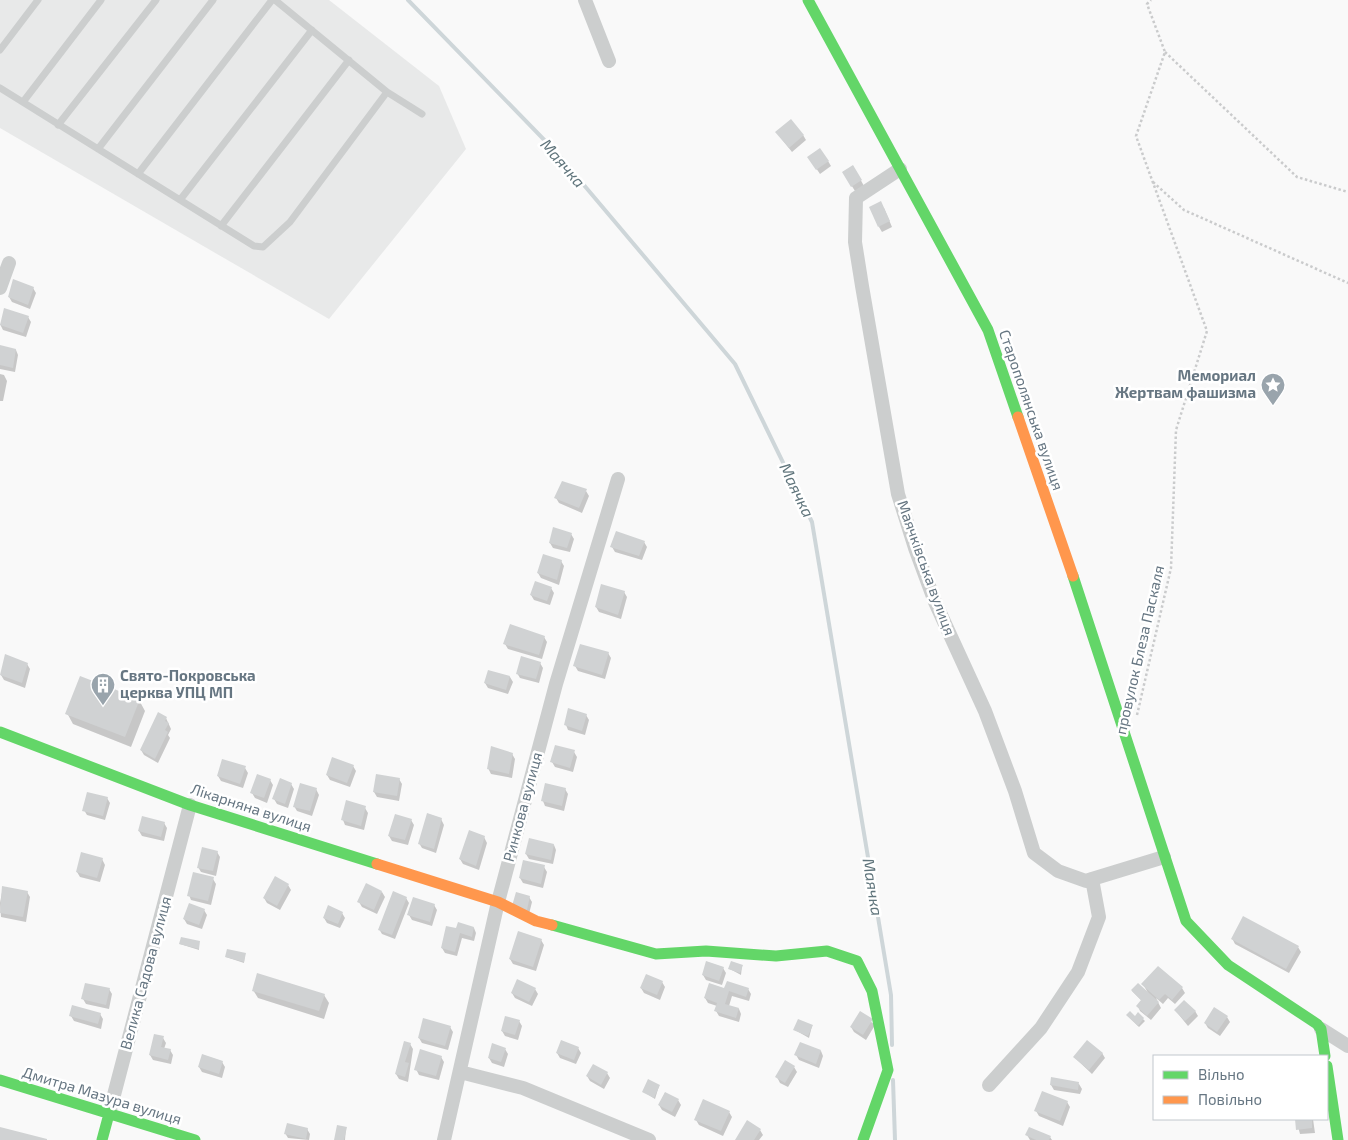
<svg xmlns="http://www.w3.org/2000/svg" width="1348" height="1140" font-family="'Exo 2',sans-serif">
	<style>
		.built { fill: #e8e9e9 }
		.shadow { fill: #0003 }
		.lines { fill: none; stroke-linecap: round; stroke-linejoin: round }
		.stream { stroke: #ced6d9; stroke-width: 4 }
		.building { fill: #d0d2d3 }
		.path { stroke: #cacbcc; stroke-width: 2.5; stroke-dasharray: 2.5 2.5; stroke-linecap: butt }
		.lane { stroke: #cccece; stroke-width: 7 }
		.street { stroke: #cccece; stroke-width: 14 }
		.fast { stroke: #63d668; stroke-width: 11 }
		.slow { stroke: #ff974d; stroke-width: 11 }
		.labels { text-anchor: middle; stroke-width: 5; stroke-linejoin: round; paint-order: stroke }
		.poi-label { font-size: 15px; font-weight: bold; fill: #667682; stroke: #fff; text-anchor: end }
		.street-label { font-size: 15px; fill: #667682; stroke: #fff }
		.water-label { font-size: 16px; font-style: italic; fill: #60757c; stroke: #fff }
	</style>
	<rect width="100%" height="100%" fill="#f9f9f9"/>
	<path class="built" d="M0,0H329L439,86L466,149L329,319L0,128Z"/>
	<path class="shadow" d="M803,135L806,140L792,152L780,137Z
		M828,161L831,166L820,174L812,162Z
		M853,166L864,186L855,191L843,172Z
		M884,208L892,227L882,232L879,227Z
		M33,288L36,293L30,309L12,302L9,297Z
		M28,317L31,322L26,337L3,330L0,324Z
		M0,346L16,350L18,355L15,372L0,369Z
		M0,374L4,375L7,381L3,401H0Z
		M586,491L589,496L582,513L559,503L556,498Z
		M571,534L574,539L570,552L553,548L550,543Z
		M644,542L647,547L642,560L615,552L612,547Z
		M561,561L564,566L559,585L541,578L538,573Z
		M551,588L554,593L550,605L534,600L531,595Z
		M624,592L627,597L621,619L599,612L596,607Z
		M544,637L547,642L542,659L508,649L505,644Z
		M608,653L611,658L605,679L578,671L575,666Z
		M540,663L543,668L539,683L520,678L517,673Z
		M27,664L30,669L25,688L4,680L1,675Z
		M489,671L510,677L513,682L508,694L488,688L485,683Z
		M139,700L145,711L131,747L73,724L67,713Z
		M586,715L589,720L585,735L568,730L566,725Z
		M166,718L171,729L168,735L170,738L158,763L144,755L141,750Z
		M574,752L577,757L573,772L555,767L552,762Z
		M512,754L515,759L512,778L491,774L488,768Z
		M353,766L356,771L350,787L330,780L327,775Z
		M245,768L248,773L243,788L221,781L218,776Z
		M399,779L402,784L399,801L377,797L374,792Z
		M270,780L273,785L267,803L255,798L252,793Z
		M291,784L294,789L288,808L277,804L274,799Z
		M316,789L319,795L312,816L297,811L294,806Z
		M565,789L568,794L564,811L545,806L543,801Z
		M107,798L110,803L105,820L87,815L84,810Z
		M365,808L368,813L364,830L345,825L343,820Z
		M441,819L444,825L436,853L422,848L419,843Z
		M411,820L414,825L408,845L392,841L389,836Z
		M164,823L167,828L164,841L142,836L139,831Z
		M484,837L487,843L479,870L463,864L460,859Z
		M554,845L556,850L553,864L529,859L526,854Z
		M217,852L220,857L216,876L201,872L198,867Z
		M102,859L105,865L100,882L80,877L77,872Z
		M544,867L547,872L543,888L523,883L520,878Z
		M213,879L216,884L211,905L191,900L189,895Z
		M288,885L291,890L280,910L267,903L264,898Z
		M3,887L27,892L30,897L26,922L1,917L0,903Z
		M382,892L385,897L377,914L362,907L359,902Z
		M529,897L532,902L529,914L517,911Z
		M406,898L409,903L395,939L382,934L379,929Z
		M434,905L437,910L432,926L412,920L409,915Z
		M204,910L207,915L202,929L187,924L184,919Z
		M342,913L345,918L340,928L327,923L324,918Z
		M474,928L476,933L474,941L462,938L457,956L445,953L442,948L457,930Z
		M1232,938L1298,947L1301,952L1289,973L1235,944Z
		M541,940L544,945L536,971L513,964L510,959Z
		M199,943V950L180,944Z
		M245,954L244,963L226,957Z
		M742,966L741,975L730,969Z
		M723,968L726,973L722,985L706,980L703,975Z
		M662,982L665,987L660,1000L644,993L641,988Z
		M1143,984L1182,988L1185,993L1175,1004L1168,998L1163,1004L1156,998L1161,1008L1151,1020L1140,1011L1138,1006L1142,1001L1132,991L1148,993Z
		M109,989L112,994L109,1009L86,1004L83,999Z
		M535,989L538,994L532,1006L515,998L512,993Z
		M748,989L751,994L749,1001L732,996L729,1006L739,1009L741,1014L739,1022L719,1016L716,1011L717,1006L708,1003L705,998L725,990Z
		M253,990L324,995L329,1003L324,1019L258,998Z
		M1175,1010L1195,1011L1198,1016L1188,1026Z
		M860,1013L875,1025L866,1040L854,1032L851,1027Z
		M100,1014L103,1019L101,1029L74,1021L71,1016Z
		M1138,1014L1145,1021L1139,1027L1129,1017H1135Z
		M1227,1017L1230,1022L1220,1036L1208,1028L1205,1023Z
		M519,1021L522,1026L518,1040L505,1036L502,1031Z
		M812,1026L809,1038L795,1030Z
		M450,1027L453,1032L448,1050L422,1043L419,1038Z
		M163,1038L166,1043L164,1049L170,1050L173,1055L171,1064L153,1060L150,1055Z
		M410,1044L413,1049L408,1082L399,1079L396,1074Z
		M578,1048L581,1053L576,1064L560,1058L557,1053Z
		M505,1049L508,1054L504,1067L492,1063L489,1058Z
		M821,1051L823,1056L819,1068L799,1060L796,1055Z
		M1102,1053L1105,1058L1092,1074L1074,1057Z
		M441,1057L444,1062L439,1080L419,1075L416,1069Z
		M222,1062L225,1067L222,1078L202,1072L199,1067Z
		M794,1067L797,1072L788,1087L780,1083L777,1077Z
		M607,1073L610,1078L604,1089L590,1081L587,1076Z
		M1079,1084L1082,1089L1080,1094L1054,1090L1051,1085Z
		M659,1086L655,1099L644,1092Z
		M665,1093L678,1100L681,1105L675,1117L662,1110L659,1105Z
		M1067,1102L1070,1107L1063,1126L1039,1116L1036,1111Z
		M729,1112L732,1117L723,1136L699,1125L696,1120Z
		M1296,1119H1313L1315,1133L1300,1134Z
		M346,1128L345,1140H336Z
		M307,1129L310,1134L309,1140L288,1138L285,1133Z
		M760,1130L763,1135L759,1140H736Z
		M1027,1135L1050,1137L1052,1140H1030Z"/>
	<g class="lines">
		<path class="stream" d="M408,0L556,152L735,364L812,522L891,995L892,1045
			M893,1080L895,1140"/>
	</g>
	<path class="building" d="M791,119L804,135L789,148L775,132Z
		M820,148L829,161L816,170L807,157Z
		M853,165L862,180L851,187L842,172Z
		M881,201L890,221L878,227L869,207Z
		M13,279L34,287L28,305L8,297Z
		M4,308L29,316L23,333L0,325Z
		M0,345L16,349L13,368L0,365Z
		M562,481L587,489L579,508L554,498Z
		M553,527L572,533L567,548L549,543Z
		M616,531L645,541L639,556L610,547Z
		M543,554L562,560L557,580L537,573Z
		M535,581L552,587L547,601L530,595Z
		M601,584L625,591L618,615L595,607Z
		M510,624L545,636L539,655L503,644Z
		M580,644L609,652L602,675L573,666Z
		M5,654L28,663L22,683L0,675Z
		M521,656L541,662L536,679L516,674Z
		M488,670L510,676L506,690L484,683Z
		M80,676L140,699L125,737L65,714Z
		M568,708L587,714L582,731L564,725Z
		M158,712L167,717L165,721L169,723L165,730L168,732L155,759L140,750Z
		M555,745L575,750L570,768L550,762Z
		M491,746L513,753L509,774L487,769Z
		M332,757L354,765L347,783L326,775Z
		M222,759L246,766L240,784L217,776Z
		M257,774L271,779L264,798L250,793Z
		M376,774L400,778L397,796L373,792Z
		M280,778L292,783L285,804L272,799Z
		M300,783L317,788L310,811L293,807Z
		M545,783L566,788L562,806L541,801Z
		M87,792L108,797L103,816L82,811Z
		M346,800L366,806L361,826L341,820Z
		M427,813L442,818L434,849L418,844Z
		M395,814L412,819L405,840L388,836Z
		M142,816L165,822L161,837L138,831Z
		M469,830L485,836L476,866L459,859Z
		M529,838L554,844L551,860L525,854Z
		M202,847L218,851L213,871L197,868Z
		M81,852L103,858L97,878L76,872Z
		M523,860L545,865L541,884L519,878Z
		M193,872L214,877L208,901L187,896Z
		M275,876L289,884L277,906L263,898Z
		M366,883L382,891L374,910L357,902Z
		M2,886L28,891L23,917L0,913Z
		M393,891L407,897L392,935L378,930Z
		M516,892L530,896L527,910L512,906Z
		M413,897L435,904L430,922L407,915Z
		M189,903L205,909L199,925L183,919Z
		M328,905L343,912L338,924L323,918Z
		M1243,916L1299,946L1286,969L1231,939Z
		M458,922L474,927L472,937L460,933L455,952L441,948L446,926L456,928Z
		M518,931L542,939L533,967L509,959Z
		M181,937L200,941L199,949L179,944Z
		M227,949L246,953L244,962L225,957Z
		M706,961L724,967L719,981L702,975Z
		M731,961L743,965L740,973L728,969Z
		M1158,966L1183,987L1172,1000L1165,994L1159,1000L1141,984Z
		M257,973L325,994L319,1011L252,991Z
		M646,974L663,981L657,995L640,988Z
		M517,979L536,988L529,1002L511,993Z
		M727,981L749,988L746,997L729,991L725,1004L739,1008L736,1018L714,1011L717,1003L704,998L709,983L724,988Z
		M85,983L110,988L106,1005L81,999Z
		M1138,983L1159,1002L1147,1016L1136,1006L1141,1000L1131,990Z
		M1184,1000L1196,1011L1185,1021L1174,1010Z
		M72,1005L101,1013L98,1024L69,1016Z
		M1214,1007L1228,1016L1217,1032L1204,1023Z
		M860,1011L873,1019L863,1035L850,1027Z
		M1130,1011L1135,1016L1138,1012L1144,1018L1138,1026L1126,1015Z
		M505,1016L520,1020L515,1035L501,1031Z
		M423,1018L451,1026L445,1046L418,1038Z
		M798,1019L813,1025L808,1036L793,1030Z
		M154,1034L164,1036L161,1047L171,1049L168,1060L149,1055Z
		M561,1040L579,1047L574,1060L556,1053Z
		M1087,1040L1103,1053L1089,1070L1073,1057Z
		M404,1041L411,1043L405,1062L409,1063L405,1077L395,1074Z
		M800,1042L821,1050L816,1064L794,1055Z
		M492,1043L506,1048L501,1062L488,1058Z
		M420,1049L442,1056L436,1076L414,1070Z
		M202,1054L223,1061L219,1074L198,1067Z
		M785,1060L795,1066L785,1083L775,1077Z
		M593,1064L608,1072L601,1085L586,1076Z
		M1051,1077L1079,1082L1078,1090L1050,1085Z
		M648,1079L660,1085L654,1098L642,1092Z
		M1042,1091L1068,1101L1060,1121L1034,1111Z
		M665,1092L679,1099L672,1112L658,1105Z
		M703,1099L730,1111L721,1131L694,1120Z
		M1295,1119H1312V1128L1296,1130Z
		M747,1120L761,1129L754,1140H735Z
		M287,1123L308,1128L306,1139L284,1134Z
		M337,1125L347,1127L344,1140H334Z
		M0,1127L47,1139V1140H0Z
		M1029,1127L1051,1136L1049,1140H1036L1025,1135Z"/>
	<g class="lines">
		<path class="path" d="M1165,52L1297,177L1348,192
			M1153,182L1184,210L1348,283
			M1137,715L1171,568L1176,430L1207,331L1136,136L1165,52L1147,4L1151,0"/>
		<path class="lane" d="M275,0L387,92L422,114
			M0,50L38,0
			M0,88L254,246L263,247L290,222L387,92
			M23,102L101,0
			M58,125L156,0
			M98,149L213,0
			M138,174L272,0
			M180,200L312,30
			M221,226L349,60"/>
		<path class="street" d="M585,0L609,61
			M900,169L856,198L855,242L862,286L898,494L915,548L935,602L985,711L1015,791L1034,853L1058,871L1086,881L1092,879
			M0,288L9,263
			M1321,1029L1348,1046
			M460,1072L523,1088L649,1140
			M989,1085L1041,1028L1078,972L1099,917L1092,879L1164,857
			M109,1114L190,805
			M444,1140L498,902L556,684L618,479"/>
		<path class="fast" d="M808,0L988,330L1018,417
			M1073,576L1186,921L1228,965L1317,1024L1321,1029L1325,1056
			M0,732L190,805L377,864
			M552,925L656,954L706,951L776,956L827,951L857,961L872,991L888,1070L863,1140
			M1327,1066L1338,1140
			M0,1080L195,1140
			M102,1140L109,1114"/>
		<path class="slow" d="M1018,417L1073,576
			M377,864L498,902L536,921L552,925"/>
	</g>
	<defs>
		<symbol id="sight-pin" viewBox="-11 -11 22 30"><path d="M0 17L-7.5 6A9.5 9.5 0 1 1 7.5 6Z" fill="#99a4ac" stroke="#fff"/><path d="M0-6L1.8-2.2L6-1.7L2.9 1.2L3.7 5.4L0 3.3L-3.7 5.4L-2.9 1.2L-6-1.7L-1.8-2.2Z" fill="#fff"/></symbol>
		<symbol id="building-pin" viewBox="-11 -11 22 30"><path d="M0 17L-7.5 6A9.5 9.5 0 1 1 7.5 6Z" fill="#99a4ac" stroke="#fff"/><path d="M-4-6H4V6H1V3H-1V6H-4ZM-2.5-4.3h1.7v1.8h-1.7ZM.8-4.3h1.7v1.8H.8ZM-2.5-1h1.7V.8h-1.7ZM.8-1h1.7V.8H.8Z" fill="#fff"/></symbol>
	</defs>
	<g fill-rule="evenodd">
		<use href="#sight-pin" x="1259" y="371" width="28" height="38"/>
		<use href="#building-pin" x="89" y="671" width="28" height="38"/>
	</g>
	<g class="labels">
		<g class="poi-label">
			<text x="1256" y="381">Мемориал<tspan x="1256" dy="17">Жертвам фашизма</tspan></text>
			<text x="120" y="681" text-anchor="start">Свято-Покровська<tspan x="120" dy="17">церква УПЦ МП</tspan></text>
		</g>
		<g class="street-label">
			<text transform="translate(1031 410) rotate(71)" y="5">Старополянська вулиця</text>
			<text transform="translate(926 568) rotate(70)" y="5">Маячківська вулиця</text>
			<text transform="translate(1140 650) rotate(-77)" y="5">провулок Блеза Паскаля</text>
			<text transform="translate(523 807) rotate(-75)" y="5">Ринкова вулиця</text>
			<text transform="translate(251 808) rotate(18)" y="5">Лікарняна вулиця</text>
			<text transform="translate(146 973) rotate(-75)" y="5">Велика Садова вулиця</text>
			<text transform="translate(102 1096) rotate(17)" y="5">Дмитра Мазура вулиця</text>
		</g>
		<g class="water-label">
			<text transform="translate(563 163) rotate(49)" y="6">Маячка</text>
			<text transform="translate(797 490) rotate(64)" y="6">Маячка</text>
			<text transform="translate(873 887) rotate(81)" y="6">Маячка</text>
		</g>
	</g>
	<rect x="1153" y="1055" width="175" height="65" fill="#ffffff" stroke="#c2c8cd"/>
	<rect x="1163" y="1071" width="25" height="8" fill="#63d668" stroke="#c2c8cd"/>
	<text x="1198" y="1080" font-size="15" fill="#667682">Вільно</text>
	<rect x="1163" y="1096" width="25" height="8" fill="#ff974d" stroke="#c2c8cd"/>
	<text x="1198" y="1105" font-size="15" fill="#667682">Повільно</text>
</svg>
